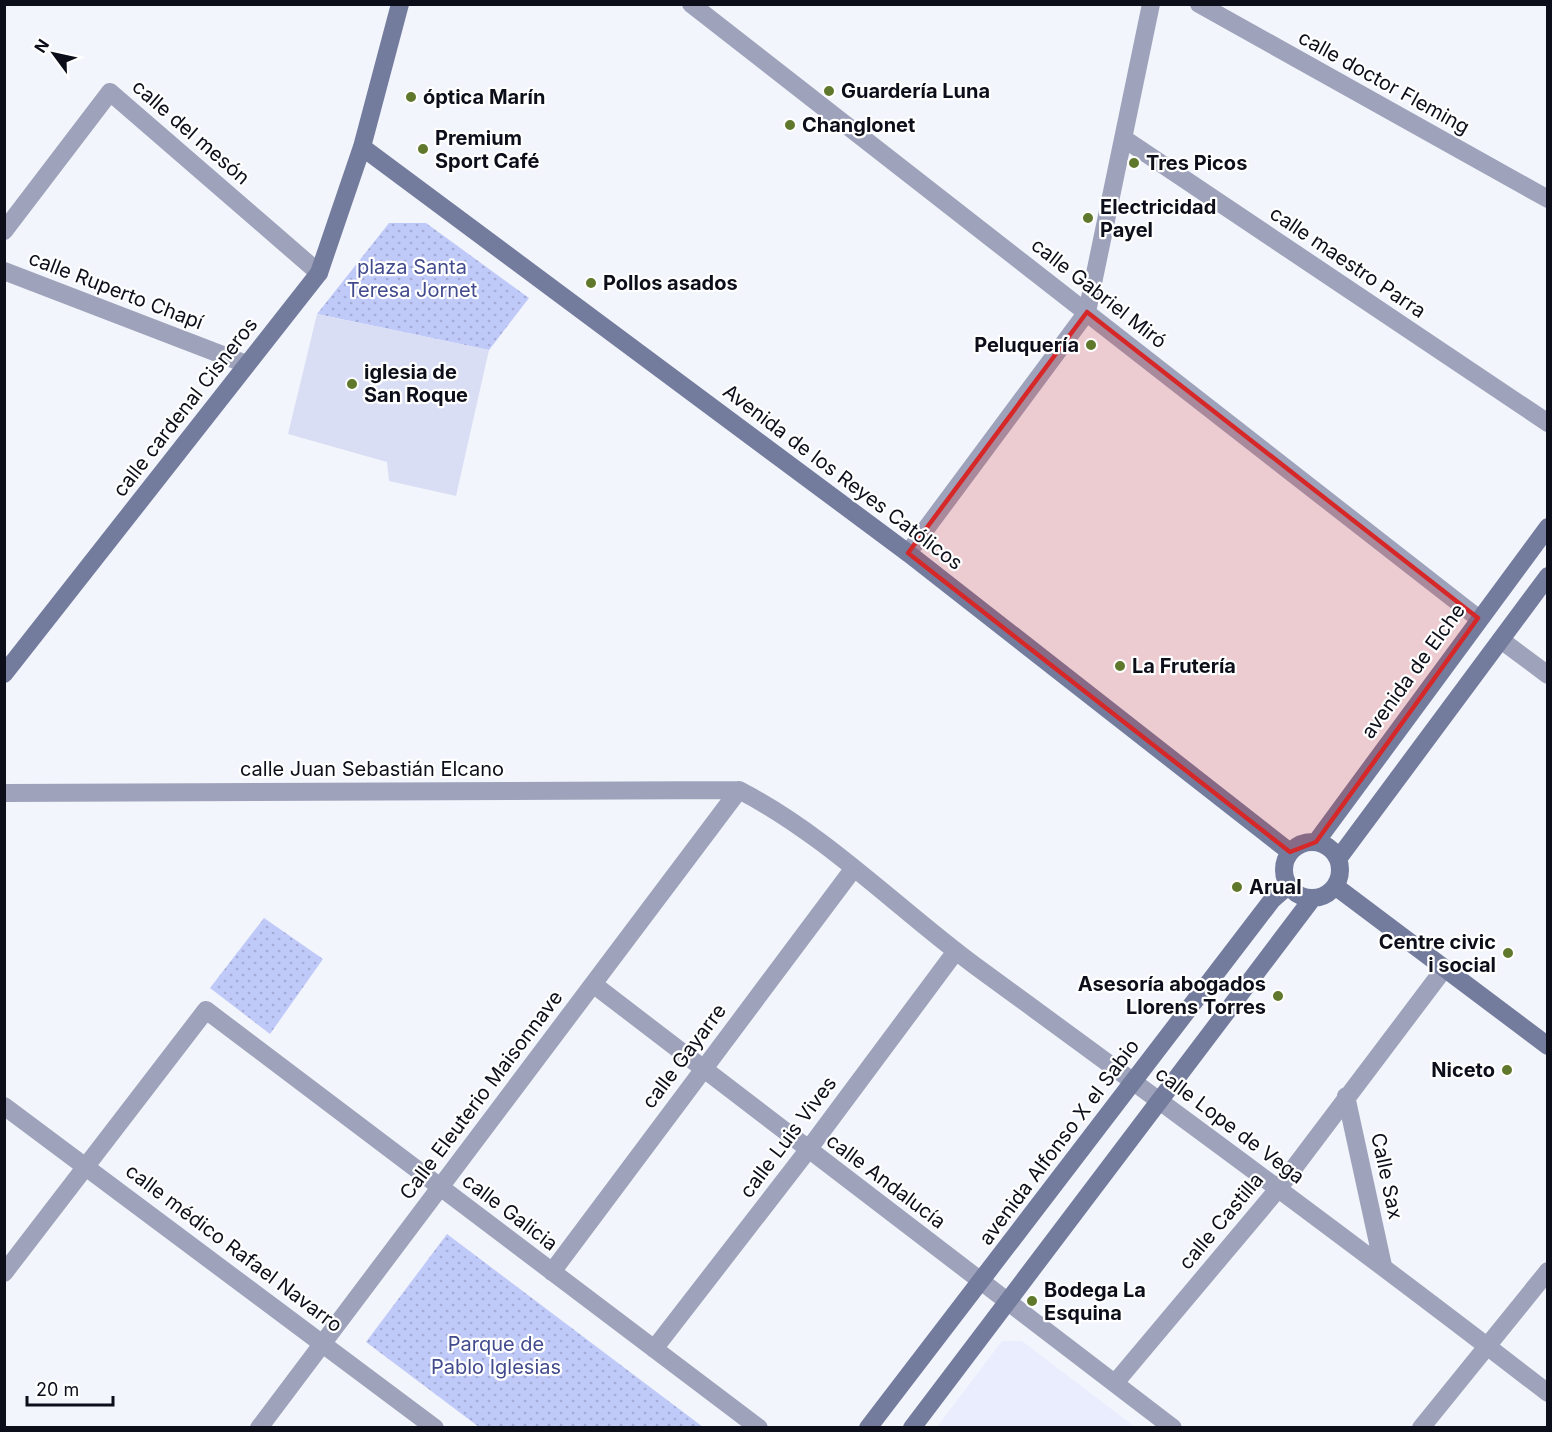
<svg xmlns="http://www.w3.org/2000/svg" width="1552" height="1432" font-family="Inter,sans-serif">
	<style>
		.built { fill: #e9edfe }
		.park { fill: url(#park-dots) }
		.building { fill: #d9def5 }
		.lines { fill: none; stroke-linecap: round; stroke-linejoin: round }
		.street { stroke: #9ea3bb; stroke-width: 18 }
		.secondary { stroke: #747c9e; stroke-width: 18 }
		.marked { fill: #d62828; fill-opacity: 0.2; stroke: #d62828; stroke-width: 4.5; stroke-linejoin: round }
		.poi-dot { fill: #5f782b; stroke: #fff; stroke-width: 2 }
		.labels { text-anchor: middle; stroke-width: 4.5; stroke-linejoin: round; paint-order: stroke }
		.street-label { font-size: 20px; fill: #0c0e19; stroke: #fff }
		.poi-label { font-size: 20px; font-weight: bold; fill: #0c0e19; stroke: #fff; text-anchor: start }
		.park-label { font-size: 20px; fill: #424b8d; stroke: #fff }
	</style>
	<defs>
		<pattern id="park-dots" width="8" height="8" patternUnits="userSpaceOnUse" patternTransform="scale(1.5)"><rect width="8" height="8" fill="#c0caf9"/><path d="M2 2h.1M6 6h.1" fill="none" stroke="#a4acd5" stroke-width="1.8" stroke-linecap="round"/></pattern>
	</defs>
	<rect width="100%" height="100%" fill="#f3f5fc"/>
	<path class="built" d="M1002,1341H1022L1135,1427H937Z"/>
	<path class="park" d="M389,223H426L529,298L489,350L317,314Z
		M264,918L323,959L270,1034L210,988Z
		M447,1234L703,1427H479L366,1342Z"/>
	<path class="building" d="M317,314L489,350L456,496L389,481L387,462L288,434Z"/>
	<g class="lines">
		<path class="street" d="M691,4L1478,618
			M1199,4L1548,199
			M1123,138L1548,423
			M4,231L110,92L319,273
			M4,271L246,364
			M908,553L1087,312L1151,4
			M1501,640L1548,675
			M4,793L739,790C826,835 896,907 974,965C1167,1106 1359,1247 1548,1393
			M593,984L1173,1428
			M1346,1096L1383,1266
			M4,1106L435,1428
			M552,1272L854,868
			M4,1273L206,1010L759,1428
			M654,1349L808,1150L956,951
			M1115,1383L1278,1189L1444,969
			M259,1428L739,790
			M1421,1428L1548,1271"/>
		<path class="secondary" d="M362,147L908,553L1290,852
			M4,674L319,273L362,147L400,4
			M1284 870a28 28 0 1 1 56 0a28 28 0 1 1-56 0Z
			M1316,842L1548,527
			M1338,859L1548,576
			M1335,886L1548,1046
			M868,1428L1272,900L1288,886
			M912,1428L1312,899"/>
	</g>
	<path class="marked" d="M1087,312L1478,618L1316,842L1290,852L908,553Z"/>
	<g class="poi-dot">
		<circle cx="829" cy="91" r="6"/>
		<circle cx="411" cy="97" r="6"/>
		<circle cx="790" cy="125" r="6"/>
		<circle cx="423" cy="149" r="6"/>
		<circle cx="1134" cy="163" r="6"/>
		<circle cx="1088" cy="218" r="6"/>
		<circle cx="591" cy="283" r="6"/>
		<circle cx="1091" cy="345" r="6"/>
		<circle cx="352" cy="384" r="6"/>
		<circle cx="1120" cy="666" r="6"/>
		<circle cx="1237" cy="887" r="6"/>
		<circle cx="1508" cy="953" r="6"/>
		<circle cx="1278" cy="996" r="6"/>
		<circle cx="1507" cy="1070" r="6"/>
		<circle cx="1032" cy="1301" r="6"/>
	</g>
	<g class="labels">
		<g class="street-label">
			<text transform="translate(1384 82) rotate(29)" y="7">calle doctor Fleming</text>
			<text transform="translate(191 132) rotate(41)" y="7">calle del mesón</text>
			<text transform="translate(1348 262) rotate(34)" y="7">calle maestro Parra</text>
			<text transform="translate(116 290) rotate(21)" y="7">calle Ruperto Chapí</text>
			<text transform="translate(1099 293) rotate(38)" y="7">calle Gabriel Miró</text>
			<text transform="translate(185 407) rotate(-52)" y="7">calle cardenal Cisneros</text>
			<text transform="translate(843 477) rotate(37)" y="7">Avenida de los Reyes Católicos</text>
			<text transform="translate(1413 671) rotate(-54)" y="7">avenida de Elche</text>
			<text x="372" y="776">calle Juan Sebastián Elcano</text>
			<text transform="translate(684 1056) rotate(-53)" y="7">calle Gayarre</text>
			<text transform="translate(481 1095) rotate(-53)" y="7">Calle Eleuterio Maisonnave</text>
			<text transform="translate(1230 1125) rotate(37)" y="7">calle Lope de Vega</text>
			<text transform="translate(788 1137) rotate(-53)" y="7">calle Luis Vives</text>
			<text transform="translate(1059 1142) rotate(-53)" y="7">avenida Alfonso X el Sabio</text>
			<text transform="translate(1387 1176) rotate(78)" y="7">Calle Sax</text>
			<text transform="translate(886 1181) rotate(37)" y="7">calle Andalucía</text>
			<text transform="translate(510 1212) rotate(37)" y="7">calle Galicia</text>
			<text transform="translate(1221 1221) rotate(-50)" y="7">calle Castilla</text>
			<text transform="translate(234 1248) rotate(37)" y="7">calle médico Rafael Navarro</text>
		</g>
		<g class="poi-label">
			<text x="841" y="98">Guardería Luna</text>
			<text x="423" y="104">óptica Marín</text>
			<text x="802" y="132">Changlonet</text>
			<text x="435" y="145">Premium<tspan x="435" dy="23">Sport Café</tspan></text>
			<text x="1146" y="170">Tres Picos</text>
			<text x="1100" y="214">Electricidad<tspan x="1100" dy="23">Payel</tspan></text>
			<text x="603" y="290">Pollos asados</text>
			<text x="1079" y="352" text-anchor="end">Peluquería</text>
			<text x="364" y="379">iglesia de<tspan x="364" dy="23">San Roque</tspan></text>
			<text x="1132" y="673">La Frutería</text>
			<text x="1249" y="894">Arual</text>
			<text x="1496" y="949" text-anchor="end">Centre civic<tspan x="1496" dy="23">i social</tspan></text>
			<text x="1266" y="991" text-anchor="end">Asesoría abogados<tspan x="1266" dy="23">Llorens Torres</tspan></text>
			<text x="1495" y="1077" text-anchor="end">Niceto</text>
			<text x="1044" y="1297">Bodega La<tspan x="1044" dy="23">Esquina</tspan></text>
		</g>
		<g class="park-label">
			<text x="412" y="274">plaza Santa<tspan x="412" dy="23">Teresa Jornet</tspan></text>
			<text x="496" y="1351">Parque de<tspan x="496" dy="23">Pablo Iglesias</tspan></text>
		</g>
	</g>
	<rect width="1552" height="1432" fill="none" stroke="#0c0e19" stroke-width="12"/>
	<g transform="translate(54 54) rotate(303)" stroke="#ffffff" stroke-width="4.5" paint-order="stroke">
	<path d="M0-4.5L10 22L0 15L-10 22Z" fill="#0c0e19"/>
	<text y="-9" font-size="16" font-weight="bold" text-anchor="middle" fill="#0c0e19">N</text>
	</g>
	<path d="M27 1396v9h86v-9" fill="none" stroke="#0c0e19" stroke-width="3"/>
	<text x="36" y="1396" font-size="18" fill="#0c0e19" stroke="#ffffff" stroke-width="4.5" paint-order="stroke">20 m</text>
</svg>
